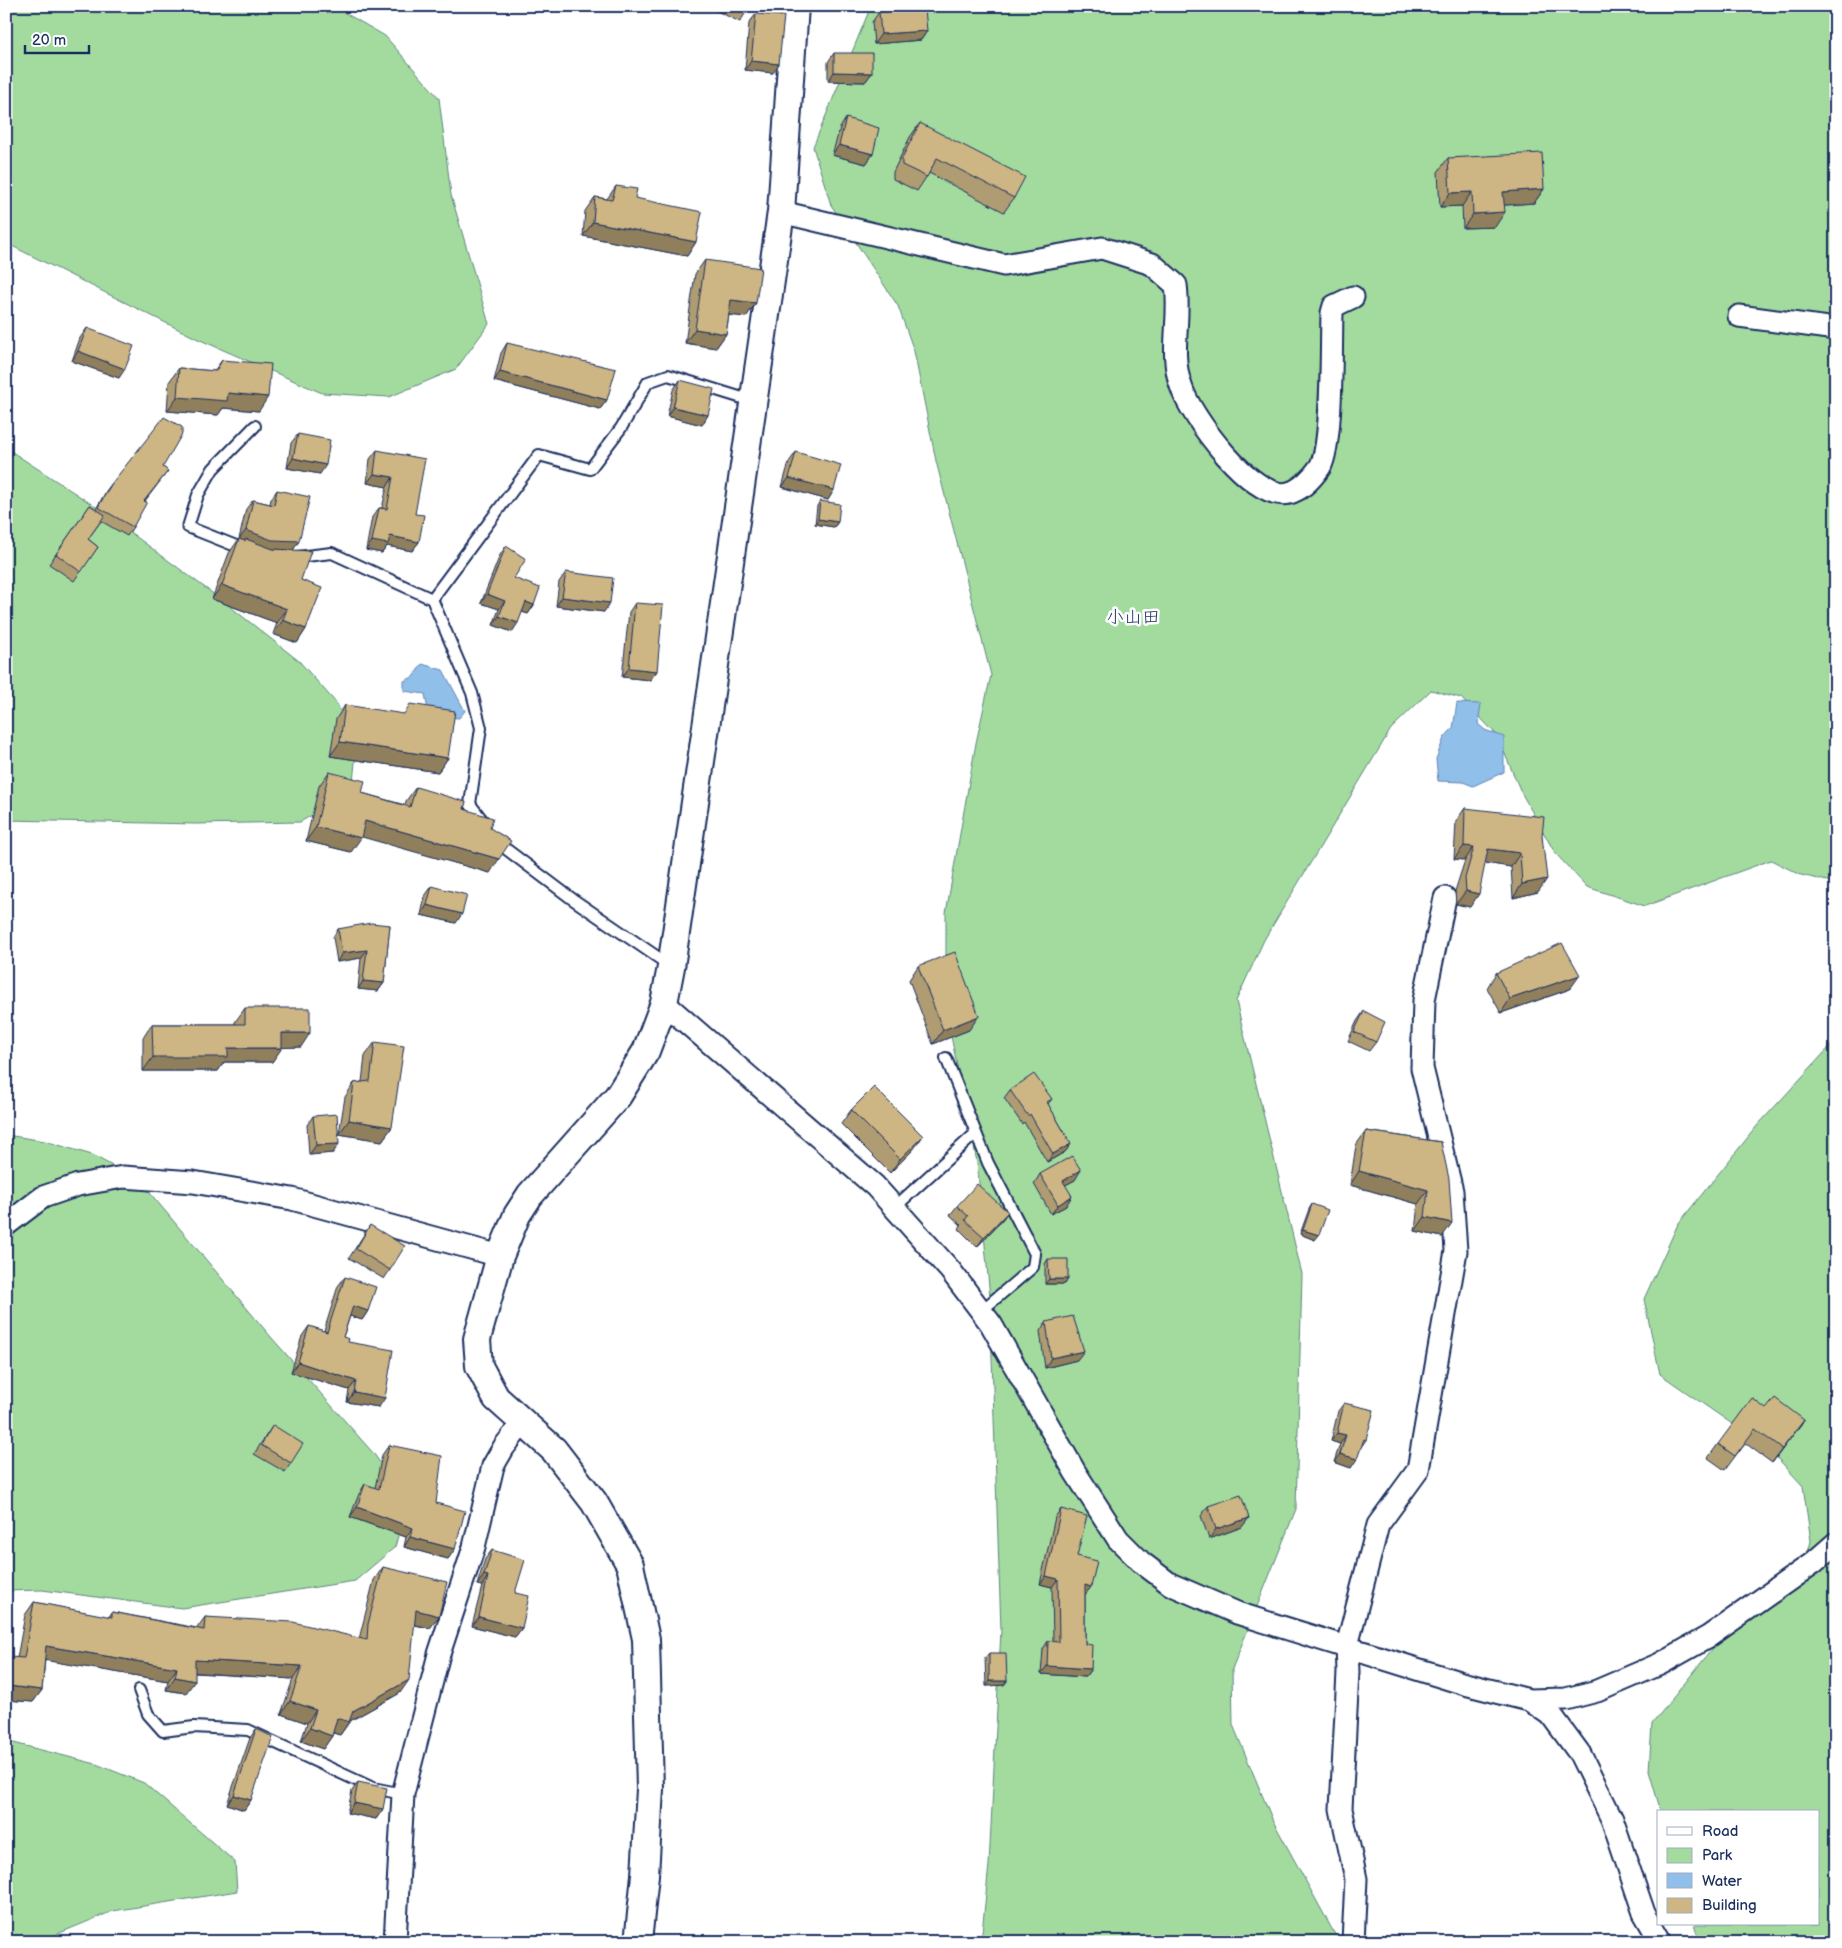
<svg xmlns="http://www.w3.org/2000/svg" width="1842" height="1948" font-family="'Balsamiq Sans','Klee One',sans-serif">
	<style>
		.green { fill: #a3db9f; stroke: #5f857e }
		.water { fill: #90bfea; stroke: #6185b2 }
		.lines { fill: none; stroke-linecap: round; stroke-linejoin: round }
		.service-casing { stroke: #1b2f5e; stroke-width: 14 }
		.minor-casing { stroke: #1b2f5e; stroke-width: 25 }
		.tertiary-casing { stroke: #1b2f5e; stroke-width: 30 }
		.service { stroke: #fff; stroke-width: 10 }
		.minor { stroke: #fff; stroke-width: 21 }
		.tertiary { stroke: #fff; stroke-width: 26 }
		.wall { fill: #b09c72; stroke: #1b2f5e }
		.shaded-wall { fill: #907f5c; stroke: #1b2f5e }
		.building { fill: #cdb584; stroke: #1b2f5e }
		.labels { text-anchor: middle; stroke-width: 5; stroke-linejoin: round; paint-order: stroke }
		.quarter-label { font-size: 18px; fill: #1b2f5e; stroke: #fff }
	</style>
	<rect width="100%" height="100%" fill="#fff"/>
	<filter id="ink" filterUnits="userSpaceOnUse"><feTurbulence type="fractalNoise" baseFrequency=".02" numOctaves="2"/><feDisplacementMap in="SourceGraphic" scale="10" xChannelSelector="R" yChannelSelector="G"/><feConvolveMatrix kernelMatrix="1 2 1 2 8 2 1 2 1" color-interpolation-filters="sRGB"/></filter>
	<g filter="url(#ink)">
		<path class="green" d="M6,6H333L385,36L439,98L451,195L489,324L456,369L413,387L389,397L322,393L198,339L6,243Z
			M871,6H1836V883L1801,875L1771,860L1645,906L1587,887L1555,853L1521,792L1497,735L1461,698L1431,690L1391,729L1264,940L1236,1001L1302,1274L1296,1509L1232,1669L1233,1725L1273,1821L1339,1942H981L989,1865L1001,1630L990,1297L977,1162L946,1012V913L976,743L991,675L936,461L914,351L898,306L831,205L813,147Z
			M6,448L96,507L223,601L299,661L337,704L357,743L352,792L300,822L196,824L6,820Z
			M1836,1040V1942H1701L1695,1924H1818V1812H1661L1649,1771L1652,1724L1725,1633L1803,1571L1811,1541L1803,1486L1771,1451L1660,1374L1644,1299L1678,1224L1757,1126Z
			M6,1135L45,1141L92,1155L139,1180L271,1337L374,1454L407,1503L395,1547L355,1581L182,1608L42,1590L6,1591Z
			M6,1741L96,1764L144,1783L235,1862L237,1891L113,1911L38,1942H6Z"/>
		<path class="water" d="M422,664L443,670L465,711L459,718L429,716L425,694L404,691V681L413,677Z
			M1457,703L1481,704L1478,724L1485,730L1504,737V772L1473,786L1463,782L1438,781L1436,759L1444,738L1453,728Z"/>
		<g class="lines">
			<defs>
				<path id="service" d="M246,550L188,527L198,495L213,469L255,426
					M297,557L332,553L432,599L472,693L481,728L470,804L484,822
					M432,599L539,455L590,469L621,428L648,382L668,375L752,401
					M497,840L502,846L571,898L669,965
					M946,1058L988,1163L1035,1254L1033,1267L981,1311
					M894,1208L976,1133
					M139,1690L148,1714L163,1731L194,1727L248,1730L373,1788L403,1794"/>
				<path id="minor" d="M781,212L1004,265L1102,248L1152,264L1176,285C1181,320 1169,352 1181,386C1190,416 1253,502 1289,493C1301,490 1313,477 1320,467C1333,445 1331,343 1332,313L1334,306L1353,297
					M1739,316L1836,329
					M664,1003L875,1186L950,1270L991,1324L1075,1472L1118,1539L1141,1562L1170,1584L1237,1613L1465,1684L1529,1700L1566,1699L1597,1691L1660,1664L1708,1637L1813,1563L1836,1543
					M6,1225L43,1197L78,1185L123,1177L193,1182L292,1199L500,1256
					M1529,1700L1552,1716L1580,1754L1612,1819L1644,1913L1661,1942
					M395,1942L403,1794L439,1654L474,1547L493,1466L504,1447L524,1421
					M1353,1942L1356,1879L1341,1809L1348,1672L1347,1646L1378,1525L1418,1470L1456,1251L1452,1191L1422,1068L1424,1000L1445,898"/>
				<path id="tertiary" d="M638,1942L645,1875L650,1789L646,1639L630,1565L594,1502L554,1450L496,1398L479,1366L477,1339L500,1256L517,1215L530,1195L618,1096L646,1051L664,1003L671,967L781,212L795,6"/>
			</defs>
			<use href="#service" class="service-casing"/>
			<use href="#minor" class="minor-casing"/>
			<use href="#tertiary" class="tertiary-casing"/>
			<use href="#service" class="service"/>
			<use href="#minor" class="minor"/>
			<use href="#tertiary" class="tertiary"/>
		</g>
		<path class="wall" d="M706,6H749L746,12L740,22Z
			M879,12L927,31L921,40L874,44L872,22Z
			M756,14L773,73L745,70L749,23Z
			M834,53L872,73L865,82L828,81V62Z
			M846,118L873,154L866,164L832,155L840,128Z
			M920,123L1014,198L1004,212L929,173L917,191L893,179V172L910,137Z
			M1448,158L1544,189L1534,203L1504,205L1495,227L1463,228L1462,206L1440,207L1438,172Z
			M616,186L696,242L687,256L583,236L585,211L595,197L607,199Z
			M705,260L756,303L746,317L729,315L726,334L716,348L685,343L695,274Z
			M87,328L119,378L72,361L80,338Z
			M507,343L607,400L600,409L494,381L501,353Z
			M222,360L259,411L223,408L218,415L167,411L169,382L179,368L214,371Z
			M680,380L708,415L702,425L667,416L673,390Z
			M298,434L320,474L287,468L291,443Z
			M377,450L415,514L419,542L412,551L387,546L382,553L366,550L372,517L379,508H382L387,487L367,483L370,459Z
			M796,452L834,490L828,500L782,487L789,462Z
			M163,467L168,471L145,501L133,527L127,536L101,521L88,539L98,547L74,581L49,564L90,505L96,509L106,491L112,483Z
			M277,490L299,541L293,550L301,580L306,629L297,643L273,634L277,623L212,599L229,553L239,539L246,509L253,500L270,504L271,499Z
			M820,501L838,522L834,527L815,524L817,506Z
			M506,546L514,578L534,605L528,614L522,612L512,632L493,625L499,609L481,603L500,555Z
			M566,572L604,612L556,606L559,582Z
			M635,603L657,671L650,680L622,677L629,612Z
			M345,705L448,758L438,772L330,756L336,719Z
			M329,772L362,793L405,805L406,801L416,787L464,809L490,828V873L361,836L351,852L306,841L319,786Z
			M1465,808L1542,836L1538,892L1513,898L1511,867L1485,863L1470,907L1456,904L1455,891L1465,860L1454,859L1456,821Z
			M432,886L456,923L421,915L425,896Z
			M390,925L384,983L378,991L358,989L361,958L337,962L333,937L338,929Z
			M918,966L969,1030L933,1044L909,980Z
			M1496,973L1570,989L1501,1013L1487,988Z
			M245,1008L301,1047H282L272,1062H224L218,1071H143V1038L152,1024H235V1022Z
			M1364,1011L1376,1042L1369,1051L1348,1041L1357,1021Z
			M375,1042L392,1127L382,1141L339,1134L345,1097L354,1083L362,1082L365,1056Z
			M1010,1090L1052,1099L1048,1104L1071,1144L1065,1152L1047,1162L1024,1122L1022,1124L1004,1098Z
			M851,1110L913,1150L890,1173L841,1124Z
			M313,1116L333,1153L309,1155L307,1125Z
			M1366,1131L1441,1142L1442,1237L1415,1231L1418,1204L1350,1185L1356,1145Z
			M1040,1174L1075,1180L1065,1185L1066,1206L1051,1214L1034,1184Z
			M1312,1204L1315,1240L1300,1234L1309,1209Z
			M957,1206L1008,1212L1001,1221L977,1247L959,1229L961,1225L950,1215Z
			M370,1225L390,1270L384,1279L349,1258Z
			M1048,1259L1068,1279L1065,1284H1045V1264Z
			M345,1277L368,1311L362,1320L350,1316L343,1337L348,1342L379,1407L347,1402L349,1390L291,1372L302,1336L309,1326L324,1331L338,1286Z
			M1046,1322L1077,1360L1045,1368L1040,1331Z
			M1344,1403L1366,1440L1361,1447L1351,1468L1334,1462L1340,1444L1331,1441L1338,1411Z
			M1766,1409L1804,1420L1772,1463L1745,1443L1725,1470L1708,1458L1718,1444Z
			M273,1425L291,1463L285,1472L254,1454Z
			M389,1445L436,1503L455,1549L448,1559L404,1547L406,1537L350,1517L359,1494L365,1484L375,1488L382,1455Z
			M1208,1506L1242,1527L1209,1539L1201,1516Z
			M1061,1509L1077,1556L1091,1587L1085,1594V1644L1091,1669L1085,1677L1041,1674L1043,1649L1048,1641L1053,1642L1052,1587L1040,1584L1055,1517Z
			M492,1550L515,1593L522,1628L515,1637L472,1626L482,1586L477,1585L485,1559Z
			M383,1567L439,1616L430,1628L414,1625L400,1693L350,1721L340,1735L333,1733L332,1736L323,1749L301,1741L307,1723L281,1714L293,1679L195,1673L186,1693L166,1690L168,1681L45,1660L42,1690L33,1702L6,1700V1663L10,1657L17,1658L25,1615L34,1602L109,1617L112,1612L197,1628L205,1617L359,1639L374,1580Z
			M989,1653L1007,1681L1004,1685L986,1686L985,1658Z
			M256,1729L251,1800L244,1810L227,1804L250,1738Z
			M358,1782L383,1809L376,1819L347,1813L352,1791Z"/>
		<path class="shaded-wall" d="M927,31L921,40L874,44L881,34Z
			M751,61L779,64L773,73L745,70Z
			M834,72L872,73L865,82L828,81Z
			M839,145L873,154L866,164L832,155Z
			M1544,189L1534,203L1494,206L1503,192Z
			M1472,192L1462,206L1440,207L1450,193Z
			M1505,212L1495,227L1463,228L1473,214Z
			M593,222L696,242L687,256L583,236Z
			M731,300L756,303L746,317L721,314Z
			M695,329L726,334L716,348L685,343Z
			M78,351L125,369L119,378L72,361Z
			M500,372L607,400L600,409L494,381Z
			M228,393L268,397L259,411L223,408L218,415L167,411L177,397Z
			M673,407L708,415L702,425L667,416Z
			M293,458L326,465L320,474L287,468Z
			M374,474L393,477L387,487L367,483Z
			M789,478L834,490L828,500L782,487Z
			M818,519L838,522L834,527L815,524Z
			M246,530L299,541L293,550L265,549L246,539L244,541L239,539Z
			M390,536L419,542L412,551L387,546L382,553L366,550L372,541Z
			M222,585L287,609L277,623L212,599Z
			M487,594L505,601L499,609L481,603Z
			M562,597L610,603L604,612L556,606Z
			M526,602L534,605L528,614L520,611Z
			M499,616L518,623L512,632L493,625Z
			M283,620L306,629L297,643L273,634Z
			M629,668L657,671L650,680L622,677Z
			M340,742L448,758L438,772L330,756Z
			M365,821L499,859L490,873L355,835Z
			M316,827L361,838L351,852L306,841Z
			M1464,846L1474,847L1465,860L1454,859Z
			M1488,849L1520,853L1511,867L1479,862Z
			M1547,879L1538,892L1513,898L1522,884Z
			M1466,891L1479,894L1470,907L1456,904Z
			M427,905L462,914L456,923L421,915Z
			M367,950L361,958L337,962L342,953Z
			M1580,975L1570,989L1501,1013L1510,999Z
			M363,981L384,983L378,991L358,989Z
			M979,1016L969,1030L933,1044L943,1030Z
			M282,1033H310L301,1047L272,1048Z
			M228,1048H282L272,1062H224L218,1071H143L153,1057Z
			M349,1120L392,1127L382,1141L339,1134Z
			M923,1136L913,1150L890,1173L900,1159Z
			M339,1144L333,1153L309,1155L316,1145Z
			M1071,1144L1065,1152L1047,1162L1053,1154Z
			M1081,1170L1075,1180L1056,1190L1063,1181Z
			M1359,1171L1428,1190L1418,1204L1350,1185Z
			M1072,1196L1066,1206L1051,1214L1058,1205Z
			M1008,1212L1001,1221L977,1247L984,1237Z
			M1425,1217L1452,1223L1442,1237L1415,1231Z
			M1303,1230L1319,1235L1315,1240L1300,1234Z
			M1049,1279H1068L1065,1284H1045Z
			M353,1306L368,1311L362,1320L347,1315Z
			M1084,1351L1077,1360L1045,1368L1051,1358Z
			M298,1362L356,1381L349,1390L291,1372Z
			M354,1392L385,1398L379,1407L347,1402Z
			M1804,1420L1794,1434L1772,1463L1782,1449Z
			M1337,1433L1346,1435L1340,1444L1331,1441Z
			M1340,1454L1357,1459L1351,1468L1334,1462Z
			M357,1507L413,1528L406,1537L350,1517Z
			M1249,1518L1242,1527L1209,1539L1216,1529Z
			M410,1537L455,1549L448,1559L404,1547Z
			M484,1575L488,1576L482,1586L477,1585Z
			M1046,1576L1058,1579L1052,1587L1040,1584Z
			M1085,1585L1091,1587L1085,1595L1079,1593Z
			M416,1610L439,1616L430,1628L407,1623Z
			M479,1617L522,1628L515,1637L472,1626Z
			M46,1646L177,1668L168,1681L37,1659Z
			M195,1660L302,1666L293,1679L186,1672Z
			M1047,1666L1091,1669L1085,1677L1041,1674Z
			M175,1677L195,1681L186,1693L166,1690Z
			M409,1680L400,1693L348,1722H349L340,1735L328,1731L337,1718L353,1711Z
			M989,1681H1007L1004,1685L986,1686Z
			M8,1686L42,1690L33,1702L6,1700V1688Z
			M290,1701L316,1710L307,1723L281,1714Z
			M310,1728L332,1736L323,1749L301,1741Z
			M234,1795L251,1800L244,1810L227,1804Z
			M354,1803L383,1809L376,1819L347,1813Z"/>
		<path class="building" d="M733,6H749L746,12Z
			M925,8L927,31L881,34L879,12Z
			M756,14L784,16L779,64L751,61Z
			M834,53H872V73L834,72Z
			M846,118L879,128L873,154L839,145Z
			M920,123L1025,177L1014,198L937,158L927,177L902,165V158Z
			M1542,153L1544,189L1503,192L1505,212L1473,214L1472,192L1450,193L1448,158Z
			M616,186L637,189L635,198L702,212L696,242L593,222L595,197L612,200Z
			M705,260L761,268L756,303L731,300L726,334L695,329Z
			M87,328L134,346L125,369L78,351Z
			M507,343L616,369L607,400L500,372Z
			M222,360L271,364L268,397L228,393L227,401L177,397L179,368L216,371Z
			M680,380L714,389L708,415L673,407Z
			M164,417L182,427V434L163,467L168,471L144,501L147,502L133,527L98,507L112,483Z
			M298,434L330,440L326,465L293,458Z
			M377,450L425,459L415,514L424,515L419,542L390,536L388,544L372,541L379,508L387,509L393,477L374,474Z
			M796,452L841,465L834,490L789,478Z
			M277,490L310,497L299,541L272,540L246,530L253,500L274,505Z
			M820,501L840,504L838,522L818,519Z
			M90,505L105,515L88,539L98,547L81,572L56,554Z
			M239,539L245,541L246,539L273,549L311,551L301,580L322,588L306,629L283,620L287,609L222,585Z
			M506,546L526,559L514,578L540,588L534,605L526,602L518,623L499,616L505,601L487,594Z
			M566,572L613,578L610,603L562,597Z
			M635,603L663,605L657,671L629,668Z
			M410,704L455,711L448,758L340,742L345,705L404,714Z
			M329,772L365,781L362,793L410,807L416,787L466,802L464,809L493,818L490,828L511,841L499,859L365,821L361,838L316,827Z
			M1465,808L1544,817L1542,836L1547,879L1522,884L1520,853L1488,849L1479,894L1466,891L1465,878L1474,847L1464,846Z
			M432,886L467,895L462,914L427,905Z
			M371,923L390,925L384,983L363,981L367,950L342,953L338,929Z
			M1562,943L1580,975L1510,999L1496,973Z
			M955,952L979,1016L943,1030L918,966Z
			M245,1008H310V1033H282V1048H228V1057H153L152,1024H245Z
			M1364,1011L1385,1022L1376,1042L1354,1032Z
			M375,1042L404,1046L392,1127L349,1120L354,1083L370,1081Z
			M1034,1074L1052,1099L1047,1102L1071,1144L1053,1154L1030,1114L1028,1116L1010,1090Z
			M874,1087L923,1136L900,1159L851,1110Z
			M337,1114L339,1144L316,1145L313,1116Z
			M1366,1131L1441,1142L1449,1179L1452,1223L1425,1217L1428,1190L1359,1171Z
			M1072,1156L1081,1170L1063,1181L1072,1196L1058,1205L1040,1174Z
			M977,1184L1008,1212L984,1237L965,1220L968,1216L957,1206Z
			M1312,1204L1328,1210L1319,1235L1303,1230Z
			M370,1225L405,1246L390,1270L356,1249Z
			M1048,1259H1068V1279H1049Z
			M345,1277L376,1287L368,1311L353,1306L343,1337L349,1339L348,1342L393,1350L385,1398L354,1392L356,1381L298,1362L309,1326L327,1332Z
			M1073,1316L1084,1351L1051,1358L1046,1322Z
			M1752,1398L1766,1409L1775,1398L1804,1420L1782,1449L1755,1429L1735,1456L1718,1444Z
			M1344,1403L1374,1410L1366,1440L1364,1439L1357,1459L1340,1454L1346,1435L1337,1433Z
			M273,1425L303,1444L291,1463L261,1445Z
			M389,1445L442,1456L436,1503L465,1511L455,1549L410,1537L413,1528L357,1507L365,1484L379,1489Z
			M1241,1495L1249,1518L1216,1529L1208,1506Z
			M1061,1509L1087,1516L1077,1556L1097,1561L1091,1587L1085,1585V1644L1092,1645L1091,1669L1047,1666L1048,1641L1059,1642L1058,1579L1046,1576Z
			M492,1550L525,1560L515,1593L529,1596L522,1628L479,1617L488,1576L484,1575Z
			M383,1567L447,1582L439,1616L416,1610L409,1680L353,1711L349,1722L337,1718L332,1736L310,1728L316,1710L290,1701L302,1666L195,1660V1681L175,1677L177,1668L46,1646L42,1690L8,1686L10,1657L24,1658L34,1602L112,1617V1612L204,1630L205,1617L293,1622L367,1640L368,1624Z
			M989,1653H1006L1007,1681H989Z
			M256,1729L273,1737L251,1800L234,1795Z
			M358,1782L387,1788L383,1809L354,1803Z"/>
	</g>
	<g class="labels">
		<g class="quarter-label">
			<text x="1133" y="623">小山田</text>
		</g>
	</g>
	<rect width="1842" height="1948" fill="none" stroke="#fff" stroke-width="25"/>
	<rect x="12" y="12" width="1817" height="1923" fill="none" stroke="#1b2f5e" stroke-width="2" filter="url(#ink)"/>
	<rect x="1657" y="1810" width="162" height="115" fill="#ffffff" stroke="#a4acbf"/>
	<rect x="1667" y="1827" width="25" height="8" fill="#ffffff" stroke="#a4acbf"/>
	<text x="1702" y="1836" font-size="15" fill="#1b2f5e">Road</text>
	<rect x="1667" y="1848" width="25" height="15" fill="#a3db9f" stroke="#a4acbf"/>
	<text x="1702" y="1860" font-size="15" fill="#1b2f5e">Park</text>
	<rect x="1667" y="1873" width="25" height="15" fill="#90bfea" stroke="#a4acbf"/>
	<text x="1702" y="1886" font-size="15" fill="#1b2f5e">Water</text>
	<rect x="1667" y="1898" width="25" height="15" fill="#cdb584" stroke="#a4acbf"/>
	<text x="1702" y="1910" font-size="15" fill="#1b2f5e">Building</text>
	<path d="M25 45v8h64v-8" fill="none" stroke="#1b2f5e" stroke-width="2.5"/>
	<text x="32" y="45" font-size="15" fill="#1b2f5e" stroke="#ffffff" stroke-width="4" paint-order="stroke">20 m</text>
</svg>
